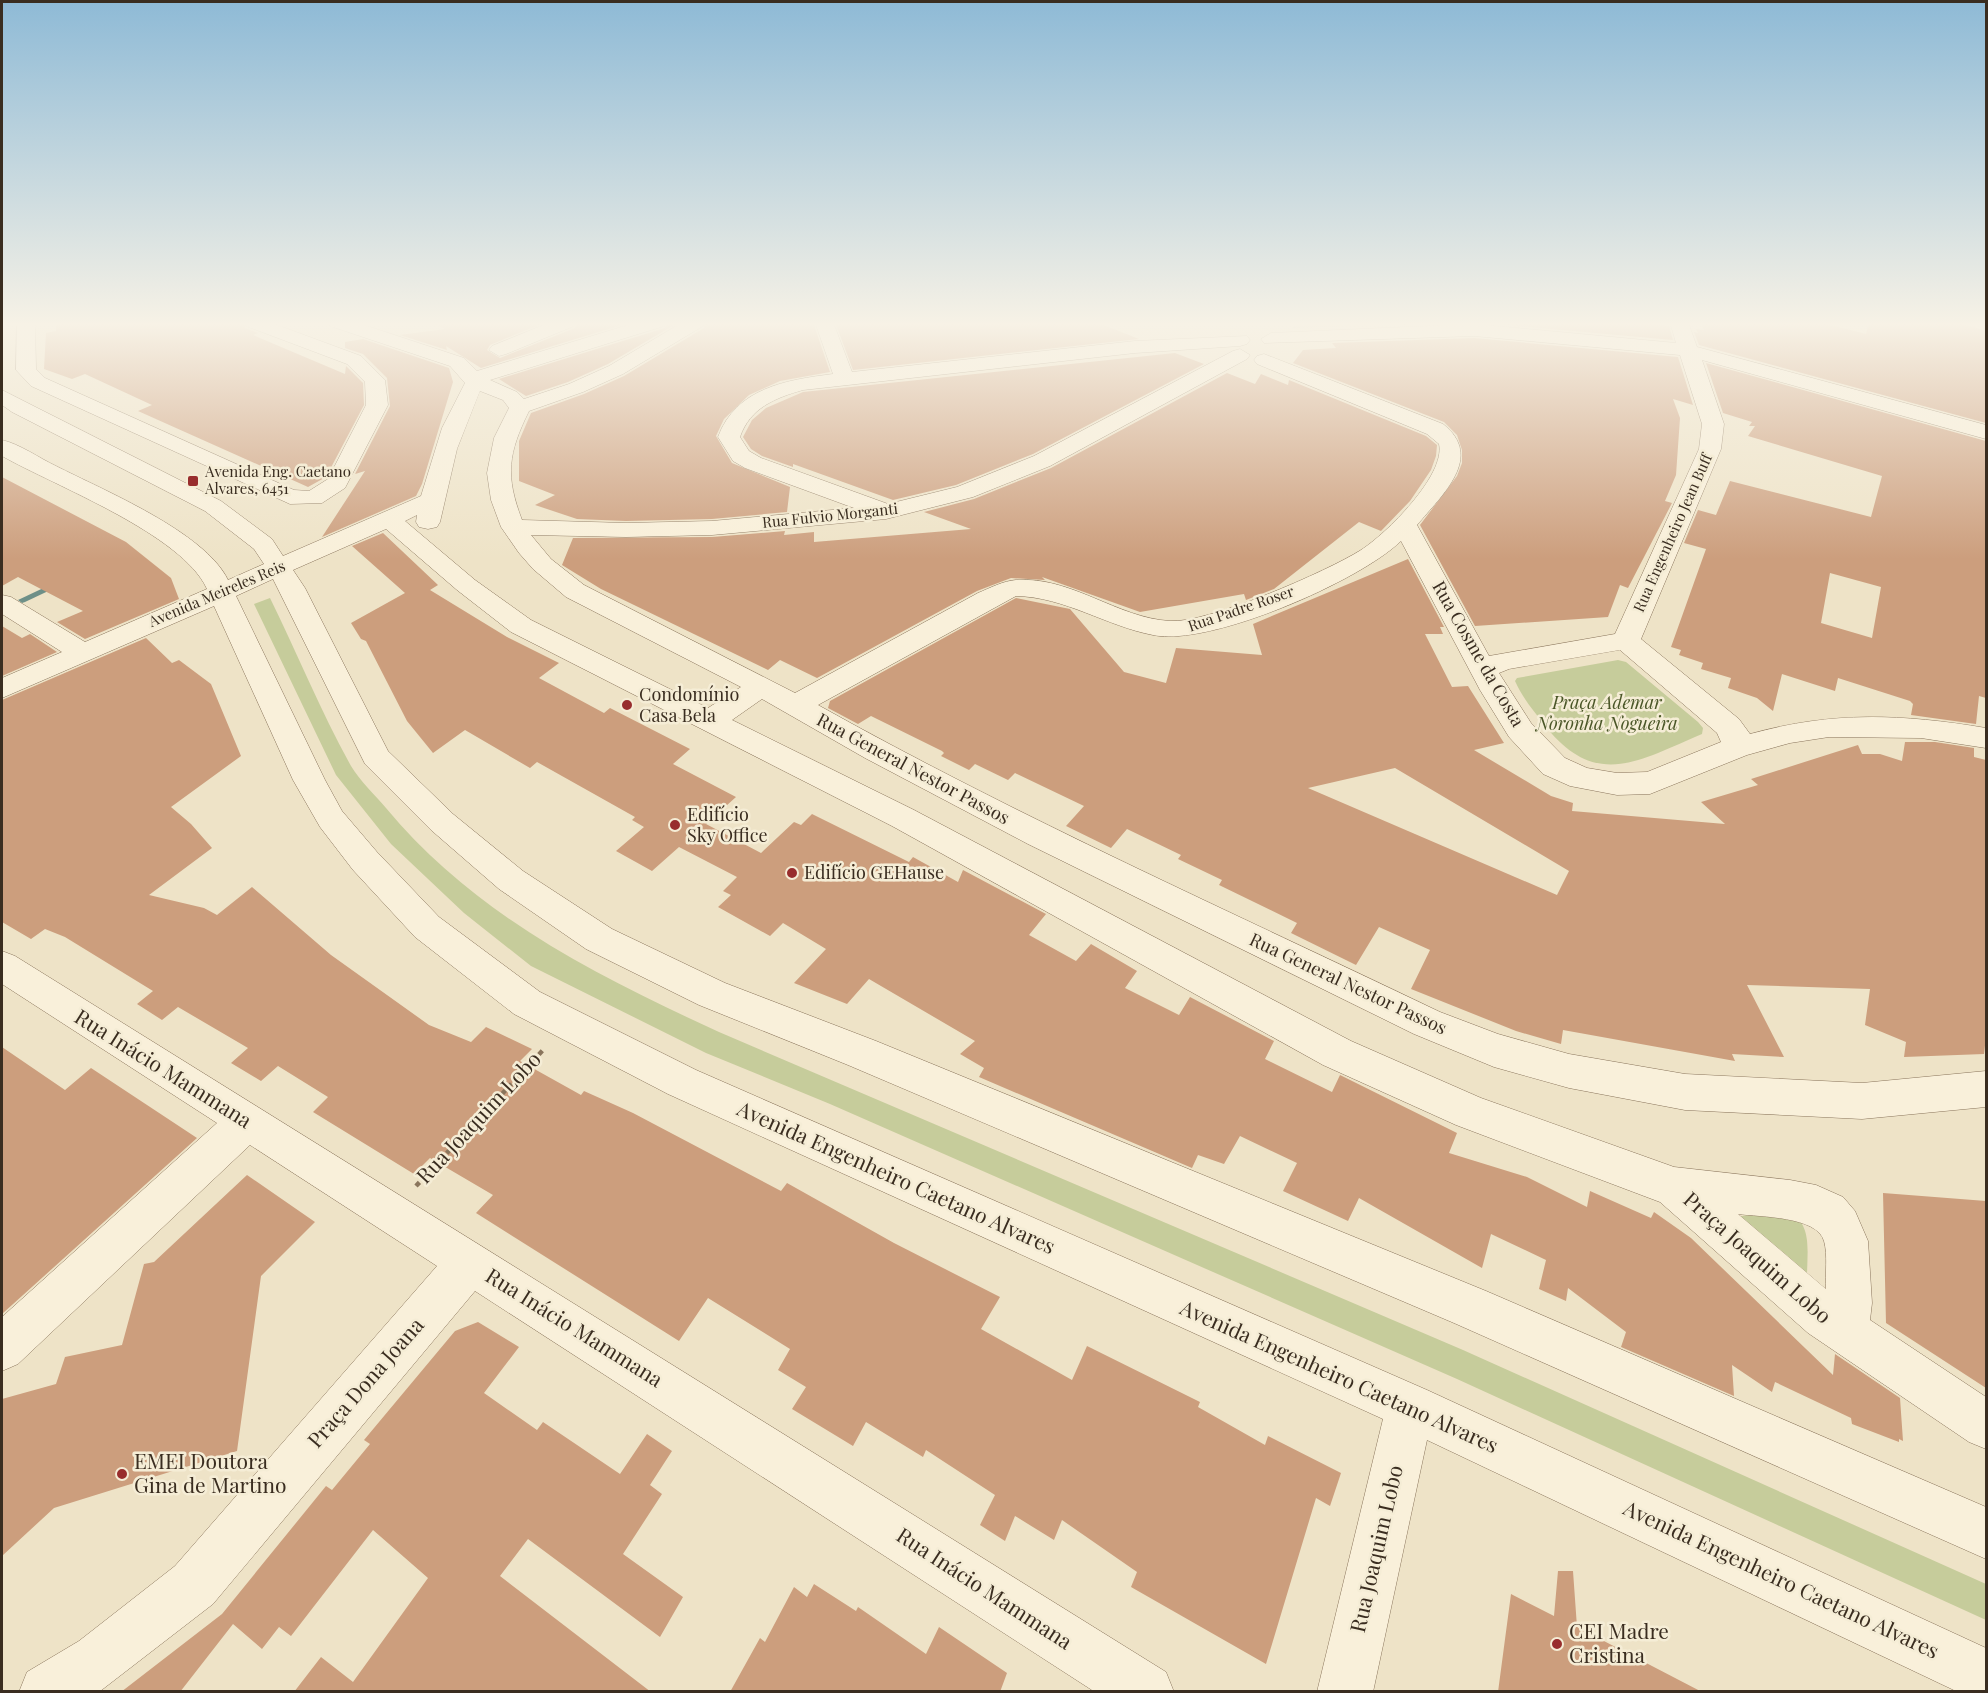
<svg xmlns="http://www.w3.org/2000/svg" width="1988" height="1693" font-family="'Playfair Display',serif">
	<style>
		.green { fill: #c6cc9b }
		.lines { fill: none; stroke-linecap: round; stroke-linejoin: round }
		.stream { fill: #6e9088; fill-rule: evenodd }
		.building { fill: #cc9e7d; fill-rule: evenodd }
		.minor-casing { stroke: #8a755c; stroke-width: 1 }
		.path { stroke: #8a755c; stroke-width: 4.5; stroke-dasharray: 5 4; stroke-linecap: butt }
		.minor { fill: #f9f0da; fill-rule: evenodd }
		.poi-dot { fill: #982d2d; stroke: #f5edd6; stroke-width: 2 }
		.labels { text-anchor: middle; stroke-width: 5; stroke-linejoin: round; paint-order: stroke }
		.far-poi-label { font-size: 15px; fill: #3a2d20; stroke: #f5edd6; text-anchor: start }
		.far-street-label { font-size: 15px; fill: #3a2d20; stroke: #f5edd6 }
		.street-label { font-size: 18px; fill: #3a2d20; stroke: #f5edd6 }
		.poi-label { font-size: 18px; fill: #3a2d20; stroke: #f5edd6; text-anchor: start }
		.park-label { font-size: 18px; font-style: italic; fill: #4a5627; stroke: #f5edd6 }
		.near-street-label { font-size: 21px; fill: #3a2d20; stroke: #f5edd6 }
		.near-poi-label { font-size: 21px; fill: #3a2d20; stroke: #f5edd6; text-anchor: start }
	</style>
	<rect width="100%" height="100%" fill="#eee3c7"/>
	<path class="green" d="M1297,322H1371L1380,325L1292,328Z
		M270,598C297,653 321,712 351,766C360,781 375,795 386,808C475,915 595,975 719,1032L1463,1350L1986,1584V1620L1457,1379L830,1104L706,1053L531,966L464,913L391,844L336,775L254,604Z
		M1618,660L1626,662L1698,722L1703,728L1702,734C1638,761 1595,791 1543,723C1533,710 1522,697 1515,681L1517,678Z
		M1788,1211C1813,1224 1807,1251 1807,1277L1733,1217Z"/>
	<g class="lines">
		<path class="stream" d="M54,583H57L61,585L25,602L22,603L18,600Z"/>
	</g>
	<path class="building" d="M56,322H242L245,328L258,333L253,335L345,374L346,366L363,383L364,405L326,477L308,487L138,411L152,405L85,374L72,379L44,369L46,333L56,331Z
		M431,322H546L490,345L487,350L500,358L575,328L578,322H631L481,368L446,346L447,350L400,335L445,329Z
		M668,322H679L608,364L568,382L526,396L499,379L665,328Z
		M707,322H813L830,372L780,381L749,395L724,419L716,436L732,463L790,487L787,512L712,519L626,521L577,519L535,505L555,495L519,481V441L531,413L584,394L624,376L704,328Z
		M835,322H1096L1139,339L853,370Z
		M1401,322H1641L1669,326L1673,340L1474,322L1401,325Z
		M1700,322H1819L1866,334L1869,322H1957L1986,331V423L1699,345L1694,332L1698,333L1696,329L1704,330Z
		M1474,338L1678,357L1693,405L1673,399L1680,418L1676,475L1665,501L1672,503L1628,588L1620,585L1608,617L1475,626L1420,525L1457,476L1462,463V450L1457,435L1444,422L1293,363L1303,350L1336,348L1332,343Z
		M363,339L449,368L453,382L422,484L416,496L322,537L365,471L355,474L390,406L387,378L363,354L345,348V342Z
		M1175,353L1204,364L1033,454L956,485L893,500L793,464V467L762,456L751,449L743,437L752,420L766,408L803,392Z
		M1706,363L1986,441V698L1979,696L1976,724L1911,715L1913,704L1910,701L1838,678L1835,691L1782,674L1773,711L1757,698L1728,688L1731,678L1701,669L1703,663L1679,655L1681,650L1671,647L1706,549L1684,543L1698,510L1716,515L1730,481L1871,517L1882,476L1748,436L1755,426H1749L1752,422L1723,413ZM1830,573L1881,587L1872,638L1821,623Z
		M1227,373L1255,384L1261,374L1288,385L1289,380L1426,436L1437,445L1436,456L1431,470L1410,501L1381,531L1359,522L1274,589L1246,600L1244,594L1140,612L1042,577L1045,580L1011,578L977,591L817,678L780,660L768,670L601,589L562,565L573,538L712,537L785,531L784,535L814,532V542L971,529L924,512L974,499L1051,468Z
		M2,477L126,542L171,578L179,599L85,639L57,622L83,611L18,577L2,586Z
		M383,533L438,585L430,590L507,637L559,663L539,678L604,713L610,708L690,749L673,764L736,797L706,824L761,853L794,822L801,825L812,814L909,862L913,857L958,882L963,870L1046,914L1029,935L1076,961L1091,944L1137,971L1125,988L1179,1015L1190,997L1274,1041L1265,1059L1332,1092L1340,1075L1457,1133L1449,1153L1527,1177L1587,1207L1590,1191L1651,1218L1654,1212L1691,1238L1833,1375L1835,1354L1900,1398L1903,1441L1899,1439V1442L1852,1424L1851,1418L1775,1382L1772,1392L1732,1365L1734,1396L1621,1347L1626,1332L1568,1288L1566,1301L1539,1289L1546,1260L1491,1234L1482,1268L1359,1198L1348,1221L1283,1191L1297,1163L1240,1136L1224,1164L1198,1155L1192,1168L979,1077L984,1068L960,1054L975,1041L869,979L847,1004L794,983L826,949L783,923L770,936L718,907L731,895L723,891L737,877L679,847L652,871L616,851L644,827L632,820L635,817L537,762L530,768L465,730L433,753L407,721L366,641L361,639L351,623L405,593L352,546Z
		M1408,559L1444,627H1440L1443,634H1425L1452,687L1468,686L1504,743L1474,750L1551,796L1573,803L1572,811L1725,824L1701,802L1758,785L1751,779L1858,745L1862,754H1880L1902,761L1905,742H1935L1974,748V757L1986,760V1037L1984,1054L1904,1057L1906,1042L1865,1025L1870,989L1747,985L1784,1057L1732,1054L1735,1061L1563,1030L1561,1044L1516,1031L1411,989L1430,950L1379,927L1356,965L1291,933L1297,923L1219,885L1222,880L1178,859L1181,855L1127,829L1111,848L1066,826L1084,806L1015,773L1008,780L975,764L969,770L941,756L944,753L942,751L871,716L858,724L828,708L830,701L1016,598L1070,609L1124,672L1166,683L1176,648L1262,655L1253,624ZM1395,768L1569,871L1557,895L1308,788Z
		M2,626L22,638L30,634L57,652L2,676Z
		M146,638L172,663L179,660L211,684L241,756L171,807L191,824L212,848L149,895L204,908L217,915L252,887L331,955L429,1025L471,1042L486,1027L532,1049L520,1061L581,1095L584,1091L633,1113L781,1191L787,1183L894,1243L1000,1297L981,1329L1072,1380L1087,1346L1200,1402L1198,1407L1265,1445L1268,1436L1341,1473L1330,1506L1316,1498L1266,1664L1131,1587L1137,1572L1062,1520L1054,1540L1015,1516L1005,1541L980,1525L995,1495L926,1450L923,1457L866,1422L853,1446L792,1409L806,1387L778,1370L790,1349L708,1298L679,1341L476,1213L493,1195L430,1158L414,1174L313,1112L328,1097L278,1066L261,1081L231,1063L248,1048L178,1007L162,1020L137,1004L153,991L65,937L45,929L31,939L2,922V700Z
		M2,1047L65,1090L91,1068L197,1138L2,1314Z
		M247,1175L315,1222L261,1276L237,1451L54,1508L2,1556V1399L56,1384L65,1357L122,1345L144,1264L154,1262Z
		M1883,1193L1986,1201V1388L1886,1323Z
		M478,1322L519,1347L484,1393L537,1430L543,1422L620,1474L647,1434L672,1451L650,1485L662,1494L623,1554L683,1597L660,1637L528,1539L500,1576L651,1692H294L321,1657L353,1682L428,1578L373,1530L291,1636L279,1627L262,1649L233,1624L180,1692H121L222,1614L326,1486L332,1490L370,1444L364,1440L455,1331Z
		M1558,1571H1573L1577,1627L1702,1692H1498L1511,1594L1554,1616Z
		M814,1584L856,1611L858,1607L926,1654L939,1627L1007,1673L1000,1692H730L760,1638L765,1642L794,1587L807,1597Z"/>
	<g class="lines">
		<defs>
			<path id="minor" d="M17,322H35L36,369L45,378L294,490L309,491L328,479L366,405L365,382L347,364L246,326L244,322H269L361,356L385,380L388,405L345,488L322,503L290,504L31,386L16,370Z
				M328,322H355L464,358L477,371L638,322H666L664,326L490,380L517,392L524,399L569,384L609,366L683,322H705L703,326L623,374L583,392L529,411C508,454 505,475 522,520L626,523L712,521L854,508L745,468L733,461L718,437C736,388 786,380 833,374L815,322H833L852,372L1135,341L1247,336L1250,340L1247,344L1240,346L1135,353L803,390C775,398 750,408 740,437L749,451L761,458L888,504L957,487L1034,456L1233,351L1240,349L1250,355L1247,359L1050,466L973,497L886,519L712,535L626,537L531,535L551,559L584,585L795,693L978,593C990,588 1003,581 1016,580C1071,576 1117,618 1170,621C1207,624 1328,571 1361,550C1386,534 1446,475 1439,444L1427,434L1257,364L1254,360L1257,356L1264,354L1443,424C1485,457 1442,495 1417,525L1489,656L1615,634L1699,449L1702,424L1680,355L1474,336L1264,343L1261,339L1271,333L1474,324L1676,343L1670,322H1688L1697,347L1986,425V439L1702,360L1724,424L1721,449L1641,639L1739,719L1750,734C1833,711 1902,714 1986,728V748L1921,738L1829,737L1790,743L1747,755L1650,794L1617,795L1570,786L1543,774L1509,737L1480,690L1401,541C1360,581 1209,647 1153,635C1106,626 1065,597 1016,596L818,705C1020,818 1232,912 1440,1012L1498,1034L1569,1054L1685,1074L1862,1083L1986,1071V1107L1862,1119L1685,1110L1569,1088L1494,1067L1414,1034L1028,844L865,758L762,699L732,720L914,810L1351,1041L1481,1098L1674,1167L1790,1180L1816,1185L1843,1197L1855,1211L1868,1241L1872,1303L1870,1320L1986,1397V1449L1969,1442L1808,1333L1660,1202L1456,1125L1323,1065L892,826L511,632L457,590L386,529L293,570L305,588L388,751L453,814L523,871L612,929L725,983L876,1041L1486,1291L1986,1507V1559L1454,1323L848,1065L699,1005L586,949L499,889L431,830L365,764L273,579L236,596L325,780L342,811L377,852L439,917L540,992L696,1070L1427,1390L1986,1648V1692H1958L1427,1440L1373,1692H1317L1383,1419L668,1094L514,1014L415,937L353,870L320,827L293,780L214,606L2,698V678L62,652L2,614V595L11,597L85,642L207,589C182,534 55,486 2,456V440C20,444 39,458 56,466C103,490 205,532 228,580L264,564L254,549L205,511L12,412L2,405V390L221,501L272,539L283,556L421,496L442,428L465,383L450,366L330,326ZM480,391L503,400L509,408L494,438L487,473L491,500L501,527L519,553L533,569L566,597L741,687L708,708L531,620L475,580L405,521L417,515L416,522L419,527L428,529L437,527L440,522L457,449ZM1620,650L1717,733L1721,742L1647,772L1617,773L1587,768L1565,758L1531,723L1499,673L1509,669ZM1738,1214C1760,1217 1817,1216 1824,1241C1828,1255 1825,1274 1826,1289Z
				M551,322H576L574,326L506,354L499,356L489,350L492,346Z
				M2,951L15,956L1166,1672L1174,1692H1095L475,1291L213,1604L99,1692H19L27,1672L79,1641L175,1566L437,1266L250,1145L18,1364L2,1371V1317L217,1123L2,984Z"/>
		</defs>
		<use href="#minor" class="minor-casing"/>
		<path class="path" d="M416,1186L544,1049"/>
		<use href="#minor" class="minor"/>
	</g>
	<linearGradient id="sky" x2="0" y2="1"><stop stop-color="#8ebad6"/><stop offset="0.58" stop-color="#f7f2e6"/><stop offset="1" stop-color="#f7f2e6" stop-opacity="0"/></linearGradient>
	<rect width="1988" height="559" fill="url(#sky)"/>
	<g class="poi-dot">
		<rect x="187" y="475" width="12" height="12" rx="3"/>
		<circle cx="627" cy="705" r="6"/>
		<circle cx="675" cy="825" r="6"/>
		<circle cx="792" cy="873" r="6"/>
		<circle cx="122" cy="1474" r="6"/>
		<circle cx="1557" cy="1644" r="6"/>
	</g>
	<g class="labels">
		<g class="far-poi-label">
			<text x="205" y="477">Avenida Eng. Caetano<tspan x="205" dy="17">Alvares, 6451</tspan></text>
		</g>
		<g class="far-street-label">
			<text transform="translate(830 516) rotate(-6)" y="5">Rua Fulvio Morganti</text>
			<text transform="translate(1673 533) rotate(-66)" y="5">Rua Engenheiro Jean Buff</text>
			<text transform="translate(217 594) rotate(-23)" y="5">Avenida Meireles Reis</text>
			<text transform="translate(1241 609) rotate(-19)" y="5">Rua Padre Roser</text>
		</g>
		<g class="street-label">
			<text transform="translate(1478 654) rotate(60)" y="6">Rua Cosme da Costa</text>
			<text transform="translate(913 769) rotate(28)" y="6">Rua General Nestor Passos</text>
			<text transform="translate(1348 984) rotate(25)" y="6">Rua General Nestor Passos</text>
		</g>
		<g class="poi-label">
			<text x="639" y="701">Condomínio<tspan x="639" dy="21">Casa Bela</tspan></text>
			<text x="687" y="821">Edifício<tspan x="687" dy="21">Sky Office</tspan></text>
			<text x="804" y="879">Edifício GEHause</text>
		</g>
		<g class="park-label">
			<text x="1607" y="709">Praça Ademar<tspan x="1607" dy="21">Noronha Nogueira</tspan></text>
		</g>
		<g class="near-street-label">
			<text transform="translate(163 1069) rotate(32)" y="7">Rua Inácio Mammana</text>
			<text transform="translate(479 1118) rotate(-47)" y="7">Rua Joaquim Lobo</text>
			<text transform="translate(896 1178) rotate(24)" y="7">Avenida Engenheiro Caetano Alvares</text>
			<text transform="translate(1757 1258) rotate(41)" y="7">Praça Joaquim Lobo</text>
			<text transform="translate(574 1328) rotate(32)" y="7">Rua Inácio Mammana</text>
			<text transform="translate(1339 1377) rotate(24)" y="7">Avenida Engenheiro Caetano Alvares</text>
			<text transform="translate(366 1383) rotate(-49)" y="7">Praça Dona Joana</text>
			<text transform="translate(1377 1549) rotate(-77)" y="7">Rua Joaquim Lobo</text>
			<text transform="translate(1781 1580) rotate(25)" y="7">Avenida Engenheiro Caetano Alvares</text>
			<text transform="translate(984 1589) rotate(33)" y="7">Rua Inácio Mammana</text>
		</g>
		<g class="near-poi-label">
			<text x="134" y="1469">EMEI Doutora<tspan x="134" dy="24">Gina de Martino</tspan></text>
			<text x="1569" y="1639">CEI Madre<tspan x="1569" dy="24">Cristina</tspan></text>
		</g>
	</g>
	<rect width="1988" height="1693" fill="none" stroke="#3a2d20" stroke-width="6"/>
</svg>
